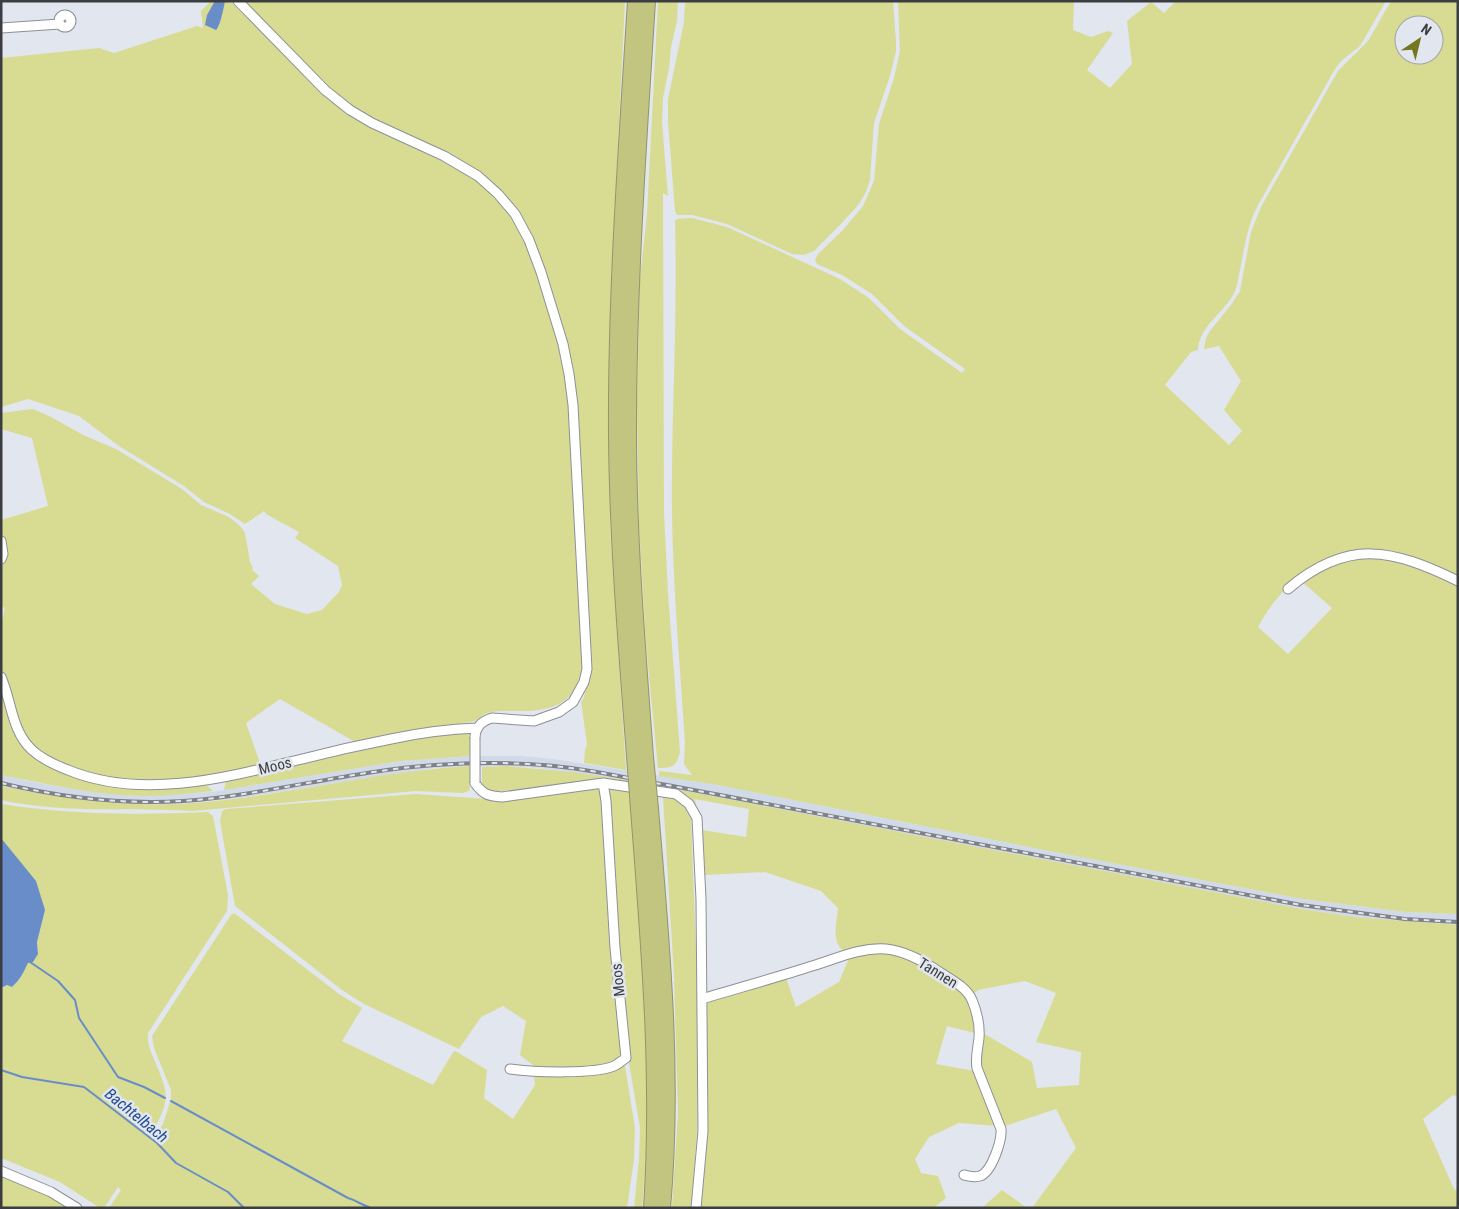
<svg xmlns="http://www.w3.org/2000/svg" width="1459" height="1209" font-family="'Roboto Condensed',sans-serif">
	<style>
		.built { fill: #d1dae8 }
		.green { fill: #d7dc92; fill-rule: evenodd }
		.water { fill: #688dc9 }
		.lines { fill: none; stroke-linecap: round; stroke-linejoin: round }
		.stream { stroke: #688dc9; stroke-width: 2 }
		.minor-casing { stroke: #8c9097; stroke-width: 11 }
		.highway-casing { stroke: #929569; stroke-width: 16 }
		.minor { stroke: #fff; stroke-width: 9 }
		.highway { stroke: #c1c57f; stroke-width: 14 }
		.rail-casing { stroke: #7f8186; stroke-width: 4 }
		.rail { stroke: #e2e6ee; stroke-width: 2; stroke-dasharray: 5.5; stroke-linecap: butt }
		.minor-bridge-casing { stroke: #8c9097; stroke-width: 11; stroke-linecap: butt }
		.highway-bridge-casing { stroke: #929569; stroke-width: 16; stroke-linecap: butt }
		.minor-bridge { stroke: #fff; stroke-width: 9 }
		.highway-bridge { stroke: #c1c57f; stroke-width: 14 }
		.labels { text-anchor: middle; stroke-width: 5; stroke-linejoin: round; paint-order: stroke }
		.street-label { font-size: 15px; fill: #3b3d40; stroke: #e2e6ee }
		.water-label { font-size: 16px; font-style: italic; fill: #1f4a93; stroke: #e2e6ee }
	</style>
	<rect width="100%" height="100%" fill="#e2e6ee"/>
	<path class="built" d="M471,756H521L553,759L718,785L1049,851L1303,899L1406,912L1458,914V925L1354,917L1302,909L667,788L539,768L506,766L435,768L240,798L163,805L107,803L52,796L1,786V775L53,786L108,794L135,796L188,794L218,791L401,761Z"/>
	<path class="green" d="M211,1H230L322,93L347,114L369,127L459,169L475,179L495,197L512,217L526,241L560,345L566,375L569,405L583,668C576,705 550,712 515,711C506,711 493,710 485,714C481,716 479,719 475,721L357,743L280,699L246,723L261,766L193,779L136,783L85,776L41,755L20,731L8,688L1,672V626L5,608L1,606V567L5,554L1,536V520L48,506L32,438L1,429V413L33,409L51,417L83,435L116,449L182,489L201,505L229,517L240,526L245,533L250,562L253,568L252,570L259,576L251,584L275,604L307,614L322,610L339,592L342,585L338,566L295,538L299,532L266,514L264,511L245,524L230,514L204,502L184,486L119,446L79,416L28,399L1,407V58L99,48L114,53L197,26L203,28L201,11Z
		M244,1H625L611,284L610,526L626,770L584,763L585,750L587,744L581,701L583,700L591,669V645L578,404L574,371L567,343L532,239L480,172L446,153L373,119L352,107L328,87Z
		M658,1H678L677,21L671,47L669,68L663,98L662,122L668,196L663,193L664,513L668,593L680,752C676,767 673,768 658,768L646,644L639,524L637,403L640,280L647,214Z
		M685,1H893L896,42V51L890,76L874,123L870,180L866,192L859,204L839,226L814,251L804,255L792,254L727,224L692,215H677L675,211L668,121V99L684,22Z
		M898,1H1074L1073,30L1091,37L1108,31L1113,33L1087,70L1110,88L1132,64L1127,21L1151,2L1164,13L1176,1H1386L1360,46L1341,61L1335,69L1258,205C1248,224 1245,244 1241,265C1239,273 1238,283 1235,291C1225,313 1199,325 1198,350L1191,352L1165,385L1229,445L1242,431L1224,410L1241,381L1219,346L1204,349L1206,338L1210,331L1231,305L1240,291L1251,232L1261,207L1338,71L1368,41L1391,1H1458V578C1441,570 1425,562 1408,557C1345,536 1287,572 1258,627L1288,654L1332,608L1300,580C1330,558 1368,550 1404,560C1423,565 1440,575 1458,583V914L1406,912L1303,899L1049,851L718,785L659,776V771L692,775L684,764L685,743C680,666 673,589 672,512C671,415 678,318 675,221L677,219L692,218L727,227L840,279L869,298L900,329L962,373L965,369L904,326L872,294L842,275L817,264L815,260L818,254L843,230L863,206L874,181L879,124L894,78L900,51ZM1404,25H1434V55H1404Z
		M1,685C8,708 18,724 30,744C33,749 35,756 40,760C81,793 155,786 204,783L213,791C178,795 143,798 108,794C72,790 37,782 1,775Z
		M458,730L471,732V756L401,761L224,790L226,782L394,742Z
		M470,766V787L469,791L463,793L416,791L193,811C129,807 65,814 1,800V786C65,799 127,808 193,803C286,796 376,771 470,766Z
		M506,766L572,772L627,780V782L593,781L501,791C493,791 488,791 482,784V767Z
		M659,786L1302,909L1354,917L1458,925V1097L1453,1095L1423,1119L1454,1189L1458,1191V1208H1032L1076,1148L1056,1109L1005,1126L979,1063L983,1033L1032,1062L1037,1088L1079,1085L1081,1052L1036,1042L1056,993L1025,981L978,990L973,995L903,950L846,953C830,942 837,924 838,908L821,891L765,872L705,875L702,830L746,837L749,809L695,799L696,806L685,808L691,819L698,1001L697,1132L691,1208H672L678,1113L674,976L663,797Z
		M595,787L602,793L623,1053L620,1059L605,1066L533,1070V1065L520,1055L526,1021L503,1006L481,1017L459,1049L364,1004L342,990L235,906L220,821L222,811L226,809L416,794L502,800Z
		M609,787L629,792C640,930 656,1070 642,1208H634L639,1159L640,1128L628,1057L617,948L607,792Z
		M1,804C71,815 139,815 208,812L213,816L228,895L227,911L148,1033C147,1043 150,1050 154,1059C169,1095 171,1099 151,1135L154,1138L163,1124L171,1099V1090L154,1048L152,1036L231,915L234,913L339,994L362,1008L342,1041L433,1085L454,1051L457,1052L487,1070L484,1098L513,1119L535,1085L534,1074L621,1064L625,1066L635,1128L634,1159L627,1208H109L121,1190L118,1187L104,1208H100L60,1182L1,1158V988L7,985L12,987C24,977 21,972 28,963C30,960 35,957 38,954L37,942L45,910L22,865L1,838Z
		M886,951C919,962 966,979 975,1018C976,1022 975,1028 975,1033L947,1026L936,1064L974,1071L998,1126L959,1123L929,1137L915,1159L921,1173L938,1176L946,1198L936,1206L937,1208H700L707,1003L710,1000L786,978L796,1007L839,982L850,956Z
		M1,1175L50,1194L73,1208H1Z
		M1002,1190L1027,1208H982Z"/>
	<path class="water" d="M215,1H225C224,7 220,27 216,30L205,25L207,15Z
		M1,838L36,881L45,910L37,942L38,954L33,962L28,963C23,973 20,980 12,987L7,985L1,988Z"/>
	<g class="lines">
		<path class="stream" d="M30,962L58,981L75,1000L79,1018L118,1077L144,1087L165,1098
			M1,1070L22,1077L84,1087L157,1143L176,1163L228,1192L244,1208
			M171,1101L348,1198C356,1200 361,1205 369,1207"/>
		<defs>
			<path id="minor" d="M238,1L325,90L350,110L372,123L444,156L478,176L498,194L515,214L529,240L541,272L563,344L569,374L573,405L587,669L584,682L573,702L559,712L534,721L492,718C482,721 476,726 475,737
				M59 21a6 6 0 1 1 12 0a6 6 0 1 1-12 0Z
				M1,28L60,24
				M1,541L3,554L1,559
				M1288,589C1348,538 1392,549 1458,581
				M1,677C12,702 11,730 32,750C42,759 55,765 68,770C141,800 225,778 298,760C329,752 360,745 391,739C419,733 449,729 477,728
				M475,783C483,795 489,796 502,797L603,783L676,794L689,804L697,818L701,899L703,1131L696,1208
				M702,999C738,988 775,978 812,966C836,959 860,947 886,949C906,951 925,962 941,973C952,980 967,988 972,1000C977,1012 980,1025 979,1038C978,1048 975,1058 977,1068L1001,1129C1002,1140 992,1172 980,1176C975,1178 969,1176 964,1175
				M510,1069C532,1072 597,1075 616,1065C619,1063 623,1060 626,1058L615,948L606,801L603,783
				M1,1171L51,1192L77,1208"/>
			<path id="highway" d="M634,756C626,650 617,544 616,437C615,292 626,146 635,1
				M646,757C638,648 629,539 629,431C629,287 639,144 648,1
				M638,809C648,941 660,1074 651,1208
				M651,809C662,941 675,1075 663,1208"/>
		</defs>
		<use href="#minor" class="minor-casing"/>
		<use href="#highway" class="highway-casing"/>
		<use href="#minor" class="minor"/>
		<use href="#highway" class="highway"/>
		<defs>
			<path id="rail" d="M1,783C71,800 143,807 215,798C288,789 361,770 435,765C480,762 526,762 571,768C603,772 635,780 667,785L1301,905L1405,919L1458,922"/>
		</defs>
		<use href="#rail" class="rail-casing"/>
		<use href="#rail" class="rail"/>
		<defs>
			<path id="minor-bridge" d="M475,783V737"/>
			<path id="highway-bridge" d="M634,756L638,809
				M646,757L651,809"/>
		</defs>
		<use href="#minor-bridge" class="minor-bridge-casing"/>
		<use href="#highway-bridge" class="highway-bridge-casing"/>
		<use href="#minor-bridge" class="minor-bridge"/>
		<use href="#highway-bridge" class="highway-bridge"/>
	</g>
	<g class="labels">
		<g class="street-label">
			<text transform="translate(275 766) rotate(-14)" y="5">Moos</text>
			<text transform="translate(938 973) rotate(32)" y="5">Tannen</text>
			<text transform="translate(618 980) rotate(-96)" y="5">Moos</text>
		</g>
		<g class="water-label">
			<text transform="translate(137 1115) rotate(39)" y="6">Bachtelbach</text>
		</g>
	</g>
	<rect width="1459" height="1209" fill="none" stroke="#3b3d40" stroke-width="5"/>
	<g transform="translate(1419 40) rotate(35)"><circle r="24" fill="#e2e6ee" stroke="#9fa2a8"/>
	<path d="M0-4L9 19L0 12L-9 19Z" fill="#73771f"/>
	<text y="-8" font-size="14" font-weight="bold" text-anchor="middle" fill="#3b3d40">N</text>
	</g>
</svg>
